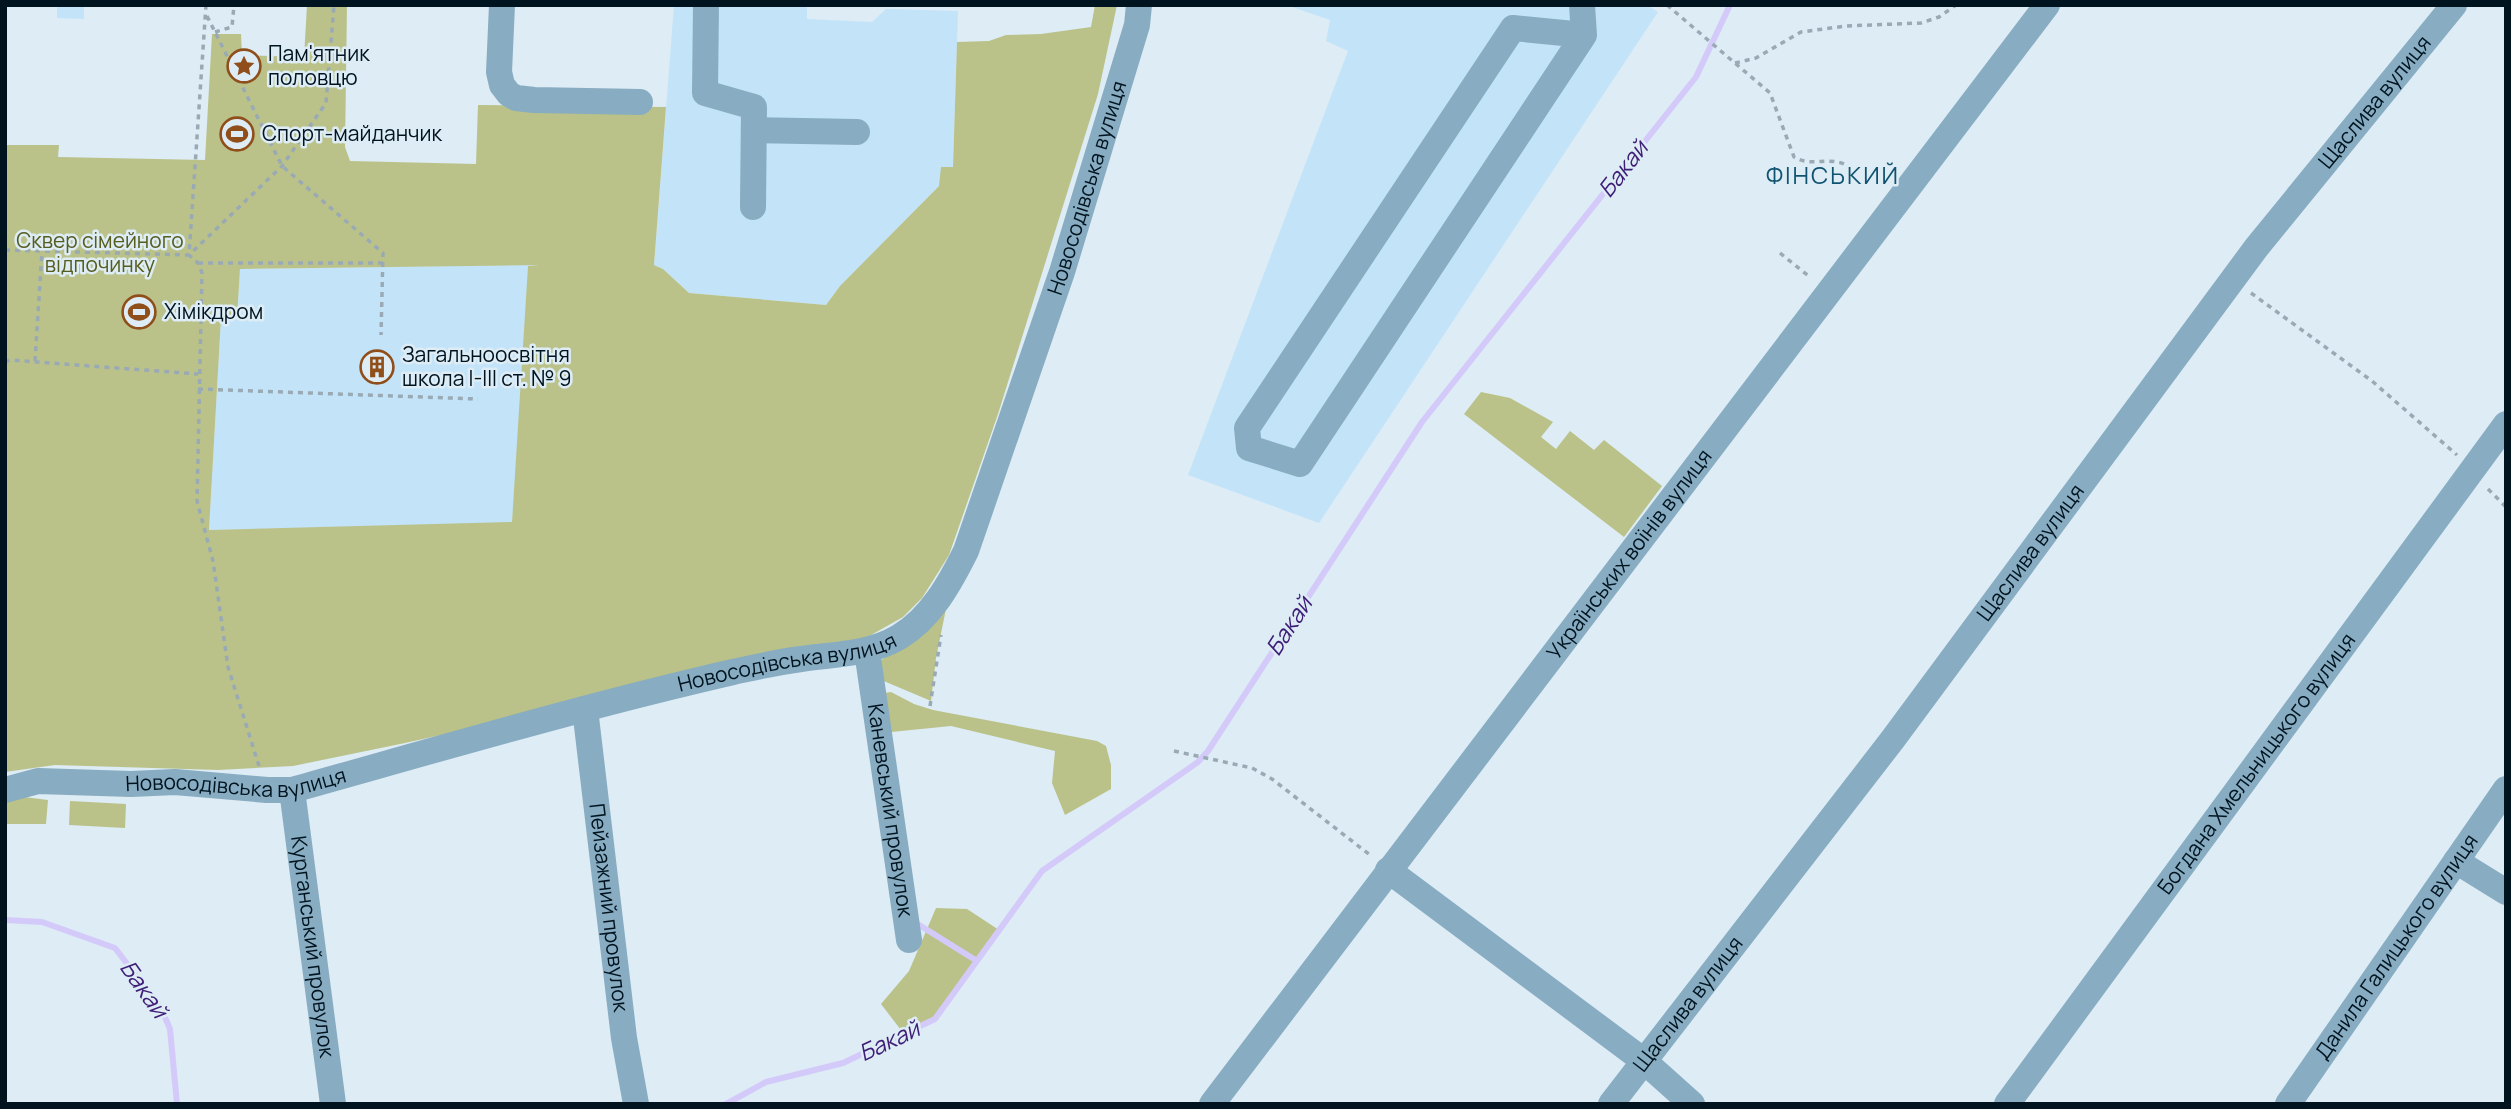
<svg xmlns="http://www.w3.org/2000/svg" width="2511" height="1109" font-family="Manrope,sans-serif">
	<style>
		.built { fill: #c3e4f8 }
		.green { fill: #bac289; fill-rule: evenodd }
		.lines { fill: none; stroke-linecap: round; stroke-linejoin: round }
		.stream { stroke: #d4cafa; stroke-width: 6 }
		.path { stroke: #9aaab4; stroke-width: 3.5; stroke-dasharray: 5 5; stroke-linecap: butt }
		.minor { stroke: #88acc1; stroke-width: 26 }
		.labels { text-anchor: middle; stroke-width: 5; stroke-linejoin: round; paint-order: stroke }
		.poi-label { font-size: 21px; fill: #001420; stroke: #ddecf5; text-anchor: start }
		.street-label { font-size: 21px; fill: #001420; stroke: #ddecf5 }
		.park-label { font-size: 21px; fill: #575d1e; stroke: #ddecf5 }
		.water-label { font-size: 23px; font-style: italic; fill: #3e1d76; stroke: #ddecf5 }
		.quarter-label { font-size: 24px; letter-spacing: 2px; fill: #105371; stroke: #ddecf5 }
	</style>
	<rect width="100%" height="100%" fill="#ddecf5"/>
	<path class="built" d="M57,5H84V19L57,18Z
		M674,5H807V19L872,22L886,9L958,11L953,168L939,186L840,286L826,305L689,293L663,269L654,265Z
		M1286,5H1647L1658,12L1319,523L1188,475L1348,51L1326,41L1330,20Z
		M531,265L512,523L209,530L221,318H237L240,269Z"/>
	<path class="green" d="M307,5H347L345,147L350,161L476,164L478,105L666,107L654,265L663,269L689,293L826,305L840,286L939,186L941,167H953L957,42L989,41L1006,35L1041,34L1091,27L1095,5H1117L1098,94L998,414L949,555L922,598L903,617L857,643L405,743L293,766L218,770L55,765L5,772V145H59L58,157L205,160L212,34H241L242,55L304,57ZM539,265L528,266L512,522L209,530L221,318H237L240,269Z
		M1481,392L1510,398L1553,422L1541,437L1556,449L1570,431L1594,450L1604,440L1662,486L1624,537L1464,414Z
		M947,604L936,658L931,701L879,679L878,662L897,650Z
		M891,692L914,704L933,710L1097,741L1106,746L1111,765V789L1065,815L1052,783L1055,751L951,726L891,732L885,693Z
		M24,797L48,800L46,824H5V801Z
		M70,801L126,804L125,828L69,825Z
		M936,908L967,909L999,930L935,1019L904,1034L881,1004L909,971Z"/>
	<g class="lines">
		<path class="stream" d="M5,920L42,922L115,948L161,1008L170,1029L177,1104
			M916,923L977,961
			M726,1104L766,1082L843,1063L935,1019L1042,871L1198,762L1208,751L1422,422L1696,77L1730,5"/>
		<path class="path" d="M1667,5L1770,93L1794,157C1813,168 1829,155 1848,166
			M207,16L282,166L383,253L381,335
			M215,32L232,27L234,5
			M1735,63L1756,58L1801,32L1846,26L1921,23L1939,17L1956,5
			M5,250L189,255L206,5
			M1780,253L1811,278
			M198,263H384
			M2251,293L2372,381L2457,455
			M35,361L42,251
			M5,362L10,360L198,374
			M198,389L478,399
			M2488,489L2506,507
			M930,706L941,635
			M1174,751L1252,768L1272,779L1370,855
			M259,766L228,667L213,561L197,501L202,273L198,263L189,255L282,166L326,103L334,5"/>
		<g class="minor">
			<path d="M502,5L499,72L502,85L509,94L516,98L534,100L640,102"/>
			<path d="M706,5L705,93L754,107L753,207"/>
			<path d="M1582,5L1584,35L1300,464L1249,448L1247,428L1513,28L1584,35"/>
			<path d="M754,130L857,132"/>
			<path id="s1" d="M867,651L909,940"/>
			<path id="s2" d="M585,709L624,1038L636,1104"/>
			<path id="s3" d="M5,790L38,781L131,784L175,782L267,790H292C439,749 585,706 733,672C756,667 778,662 801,659C834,654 869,655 899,637C931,618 950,583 966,551L1062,272L1137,25L1139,5"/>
			<path id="s4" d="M292,790L333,1104"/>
			<path d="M2456,861L2506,892"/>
			<path d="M1388,870L1644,1061L1692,1104"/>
			<path id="s5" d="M1212,1104L2047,5"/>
			<path id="s6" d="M1611,1104L1893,739L2256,248L2454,5"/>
			<path id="s7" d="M2007,1104L2506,424"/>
			<path id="s8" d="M2288,1104L2506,789"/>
		</g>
	</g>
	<defs>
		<symbol id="sight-ring" viewBox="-11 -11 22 22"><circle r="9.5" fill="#ddecf5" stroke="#8f4e1a" stroke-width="1.5"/><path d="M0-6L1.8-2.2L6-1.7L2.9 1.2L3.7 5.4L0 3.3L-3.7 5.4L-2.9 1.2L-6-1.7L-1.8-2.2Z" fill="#8f4e1a"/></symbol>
		<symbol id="stadium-ring" viewBox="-11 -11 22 22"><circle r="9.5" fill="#ddecf5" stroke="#8f4e1a" stroke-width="1.5"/><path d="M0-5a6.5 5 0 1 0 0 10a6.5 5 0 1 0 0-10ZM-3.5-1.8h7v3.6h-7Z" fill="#8f4e1a"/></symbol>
		<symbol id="building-ring" viewBox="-11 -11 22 22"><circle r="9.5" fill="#ddecf5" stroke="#8f4e1a" stroke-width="1.5"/><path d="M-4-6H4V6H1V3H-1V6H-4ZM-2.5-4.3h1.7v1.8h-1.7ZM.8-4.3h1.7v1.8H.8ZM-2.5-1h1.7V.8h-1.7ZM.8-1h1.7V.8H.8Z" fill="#8f4e1a"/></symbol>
	</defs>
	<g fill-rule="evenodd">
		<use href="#sight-ring" x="225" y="47" width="38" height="38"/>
		<use href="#stadium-ring" x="218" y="115" width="38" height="38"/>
		<use href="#stadium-ring" x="120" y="293" width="38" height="38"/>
		<use href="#building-ring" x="358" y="348" width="38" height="38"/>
	</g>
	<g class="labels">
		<g class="poi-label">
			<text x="268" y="61">Пам'ятник<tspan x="268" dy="24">половцю</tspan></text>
			<text x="262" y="141">Спорт-майданчик</text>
			<text x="164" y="319">Хімікдром</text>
			<text x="402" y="362">Загальноосвітня<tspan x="402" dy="24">школа І-ІІІ ст. № 9</tspan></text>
		</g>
		<g class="street-label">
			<text dy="7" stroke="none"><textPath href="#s6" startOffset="1260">Щаслива вулиця</textPath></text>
			<text dy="7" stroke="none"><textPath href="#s3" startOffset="1409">Новосодівська вулиця</textPath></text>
			<text dy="7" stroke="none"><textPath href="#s6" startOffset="693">Щаслива вулиця</textPath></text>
			<text dy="7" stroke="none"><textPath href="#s5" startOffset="690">Українських воїнів вулиця</textPath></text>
			<text dy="7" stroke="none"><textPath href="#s3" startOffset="800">Новосодівська вулиця</textPath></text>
			<text dy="7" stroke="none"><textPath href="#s7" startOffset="422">Богдана Хмельницького вулиця</textPath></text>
			<text dy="7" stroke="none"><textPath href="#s3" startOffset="233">Новосодівська вулиця</textPath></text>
			<text dy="7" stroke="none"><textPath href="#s1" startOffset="161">Каневський провулок</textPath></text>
			<text dy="7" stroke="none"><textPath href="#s2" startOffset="200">Пейзажний провулок</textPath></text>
			<text dy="7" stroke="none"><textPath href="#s8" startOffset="191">Данила Галицького вулиця</textPath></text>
			<text dy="7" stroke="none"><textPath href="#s4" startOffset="158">Курганський провулок</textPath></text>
			<text dy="7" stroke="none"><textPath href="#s6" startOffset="126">Щаслива вулиця</textPath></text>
		</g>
		<g class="park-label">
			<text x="100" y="248">Сквер сімейного<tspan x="100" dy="24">відпочинку</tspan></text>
		</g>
		<g class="water-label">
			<text transform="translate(1623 169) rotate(-52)" y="8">Бакай</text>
			<text transform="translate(1289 626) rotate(-57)" y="8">Бакай</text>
			<text transform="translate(144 989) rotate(55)" y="8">Бакай</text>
			<text transform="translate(889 1041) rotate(-25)" y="8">Бакай</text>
		</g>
		<g class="quarter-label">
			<text x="1833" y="184">ФІНСЬКИЙ</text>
		</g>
	</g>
	<rect width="2511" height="1109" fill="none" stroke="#001420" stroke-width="14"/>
</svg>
